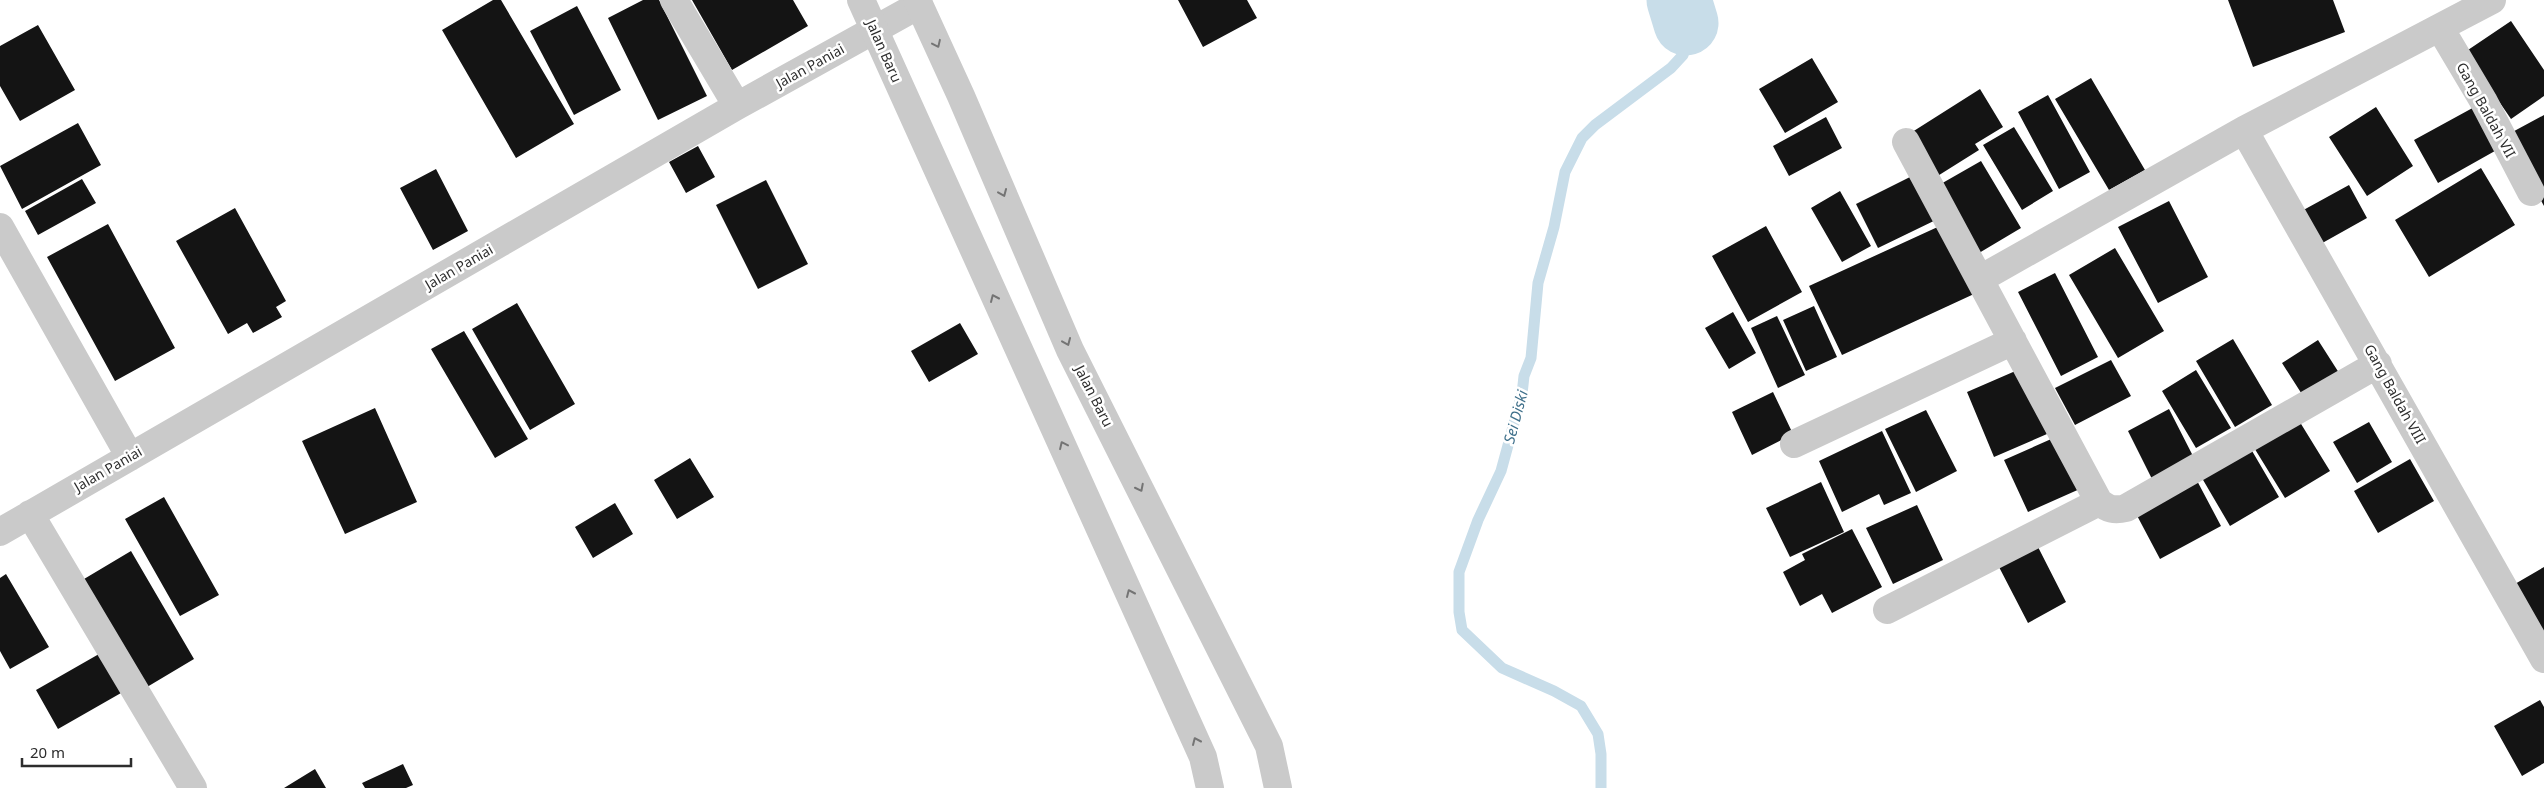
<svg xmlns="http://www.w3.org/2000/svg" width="2544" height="788" font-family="'Noto Sans',sans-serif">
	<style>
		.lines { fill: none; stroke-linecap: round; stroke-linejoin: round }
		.stream { stroke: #c8dde9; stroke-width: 11 }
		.river { stroke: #c8dde9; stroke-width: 65 }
		.building { fill: #141414 }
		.minor { stroke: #cacaca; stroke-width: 28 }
		.tertiary { stroke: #cacaca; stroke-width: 28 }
		.oneway { stroke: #747474 }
		.labels { text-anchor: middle; stroke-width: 5; stroke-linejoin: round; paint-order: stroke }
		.street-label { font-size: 14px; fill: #2d2d2d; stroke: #fff }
		.water-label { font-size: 15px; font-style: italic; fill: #3f708b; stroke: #fff }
	</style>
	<rect width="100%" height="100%" fill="#fff"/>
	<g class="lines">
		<path class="stream" d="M1601,788V754L1598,734L1581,706L1554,691L1502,668L1462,630L1459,612V572L1478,520L1501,471L1522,394L1524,376L1531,358L1538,283L1554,227L1565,172L1582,138L1595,125L1671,68L1683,55L1689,37L1686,23"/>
		<path class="river" d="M1679,0L1686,23"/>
	</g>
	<path class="building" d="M493,0H501L574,124L516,158L442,30Z
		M643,0H659L707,96L658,120L608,18Z
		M692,0H793L808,26L732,70Z
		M1178,0H1247L1257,18L1203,47Z
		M2228,0H2333L2345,32L2253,67Z
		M577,6L621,90L574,115L530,31Z
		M2511,21L2544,70V96L2511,119L2465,52Z
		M38,25L75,90L20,121L0,86V46Z
		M1812,58L1838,102L1785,133L1759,89Z
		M2091,78L2145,170L2109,190L2055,99Z
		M1980,89L2003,127L1975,144L1979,150L1936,177L1909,134Z
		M2048,95L2090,172L2059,189L2018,112Z
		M2478,105L2502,147L2438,183L2414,140Z
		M2376,107L2413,166L2367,196L2329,137Z
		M2544,115V206L2505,136Z
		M1826,117L1842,148L1789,176L1773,146Z
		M78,123L101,165L22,209L0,166Z
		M2014,127L2053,191L2022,210L1983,145Z
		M698,146L715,177L686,193L669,162Z
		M1981,161L2021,228L1979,253L1939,185Z
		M2481,168L2515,225L2429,277L2395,220Z
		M436,169L468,231L433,250L400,188Z
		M1920,172L1942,217L1878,248L1856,204Z
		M82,179L96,203L38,235L25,211Z
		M766,180L808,264L758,289L716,205Z
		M2349,185L2367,218L2317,246L2298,213Z
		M1840,191L1871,246L1842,262L1811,208Z
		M2169,201L2208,277L2158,303L2118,227Z
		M235,208L286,301L276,307L282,317L253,333L247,323L228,334L176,241Z
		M108,224L175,348L115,381L47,257Z
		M1942,225L1974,294L1842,355L1809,286Z
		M1766,226L1802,292L1748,322L1712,256Z
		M2115,248L2164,331L2118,358L2069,275Z
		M2055,273L2098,357L2061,376L2018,292Z
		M517,303L575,404L530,430L472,329Z
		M1814,306L1837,357L1806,371L1783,320Z
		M1733,312L1756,353L1729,369L1705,328Z
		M1777,316L1805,375L1778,388L1751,328Z
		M960,323L978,354L929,382L911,351Z
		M464,331L528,439L495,458L431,349Z
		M2233,339L2272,405L2235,427L2196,361Z
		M2318,340L2341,376L2305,399L2282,363Z
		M2111,360L2131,396L2075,425L2055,388Z
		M2020,369L2047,434L1994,457L1967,392Z
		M2196,370L2231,428L2196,448L2162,391Z
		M1773,392L1793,434L1752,455L1732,412Z
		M375,408L417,502L345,534L302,441Z
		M2169,409L2194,458L2152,479L2128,431Z
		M1926,410L1957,471L1916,492L1885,429Z
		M2298,419L2330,471L2285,498L2253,446Z
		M2369,422L2392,462L2357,483L2333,442Z
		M1882,431L1911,493L1884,505L1879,494L1842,512L1819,461Z
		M2058,436L2082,488L2028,512L2004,460Z
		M2248,444L2279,497L2230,526L2199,473Z
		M690,458L714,497L677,519L654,480Z
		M2410,459L2434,501L2378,533L2354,491Z
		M2194,475L2221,526L2160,559L2133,508Z
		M1821,482L1844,532L1790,557L1766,508Z
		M164,497L219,595L180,616L125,519Z
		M615,503L633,534L593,558L575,527Z
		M1917,505L1943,560L1893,584L1866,528Z
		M1852,529L1882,587L1832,613L1822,594L1800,606L1783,572L1805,560L1802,554Z
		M2038,547L2066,602L2028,623L1999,567Z
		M131,551L194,659L142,690L79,582Z
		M2544,567V634L2508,588Z
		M6,574L49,647L10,669L0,651V578Z
		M99,654L121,693L58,729L36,690Z
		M2540,700L2544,707V763L2522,776L2494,726Z
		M403,764L413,785L406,788H365L362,783Z
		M315,769L326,788H284Z"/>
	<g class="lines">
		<path class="minor" d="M674,0L737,106
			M2440,28L2484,102L2531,192
			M2244,130L2544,659
			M1906,142L2099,502C2108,509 2114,511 2126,508L2378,364
			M0,227L130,457
			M1980,279L2244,130L2492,0
			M1794,444L2013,341
			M30,514L193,788
			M0,532L737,106L919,5
			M1887,610L2099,502"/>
		<path class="tertiary" d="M861,0L1203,757L1210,788
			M917,0L961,96L1070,350L1269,746L1278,788"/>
	</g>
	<defs><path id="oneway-chevron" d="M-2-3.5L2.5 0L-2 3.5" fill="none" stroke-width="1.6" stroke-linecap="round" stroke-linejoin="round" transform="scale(1.25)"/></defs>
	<g class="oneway">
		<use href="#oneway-chevron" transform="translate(937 44) rotate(65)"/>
		<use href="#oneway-chevron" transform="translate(1003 193) rotate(67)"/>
		<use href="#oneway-chevron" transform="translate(994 298) rotate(-114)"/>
		<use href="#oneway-chevron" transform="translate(1067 342) rotate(67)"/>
		<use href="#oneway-chevron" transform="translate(1063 445) rotate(-115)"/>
		<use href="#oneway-chevron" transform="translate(1140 488) rotate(63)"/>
		<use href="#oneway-chevron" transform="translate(1130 593) rotate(-114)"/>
		<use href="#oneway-chevron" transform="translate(1196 741) rotate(-114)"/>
	</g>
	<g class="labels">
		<g class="street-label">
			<text transform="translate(884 51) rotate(66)" y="5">Jalan Baru</text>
			<text transform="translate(810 66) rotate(-29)" y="5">Jalan Paniai</text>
			<text transform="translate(2486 110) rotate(61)" y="5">Gang Baldah VII</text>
			<text transform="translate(459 267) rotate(-30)" y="5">Jalan Paniai</text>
			<text transform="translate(2395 394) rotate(61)" y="5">Gang Baldah VIII</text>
			<text transform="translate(1094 396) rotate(63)" y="5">Jalan Baru</text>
			<text transform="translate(108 469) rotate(-30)" y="5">Jalan Paniai</text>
		</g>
		<g class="water-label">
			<text transform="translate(1516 417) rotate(-75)" y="5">Sei Diski</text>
		</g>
	</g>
	<path d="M22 758v8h109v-8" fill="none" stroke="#2d2d2d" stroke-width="2.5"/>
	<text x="30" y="758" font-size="15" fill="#2d2d2d" stroke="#ffffff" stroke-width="4" paint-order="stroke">20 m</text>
</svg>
